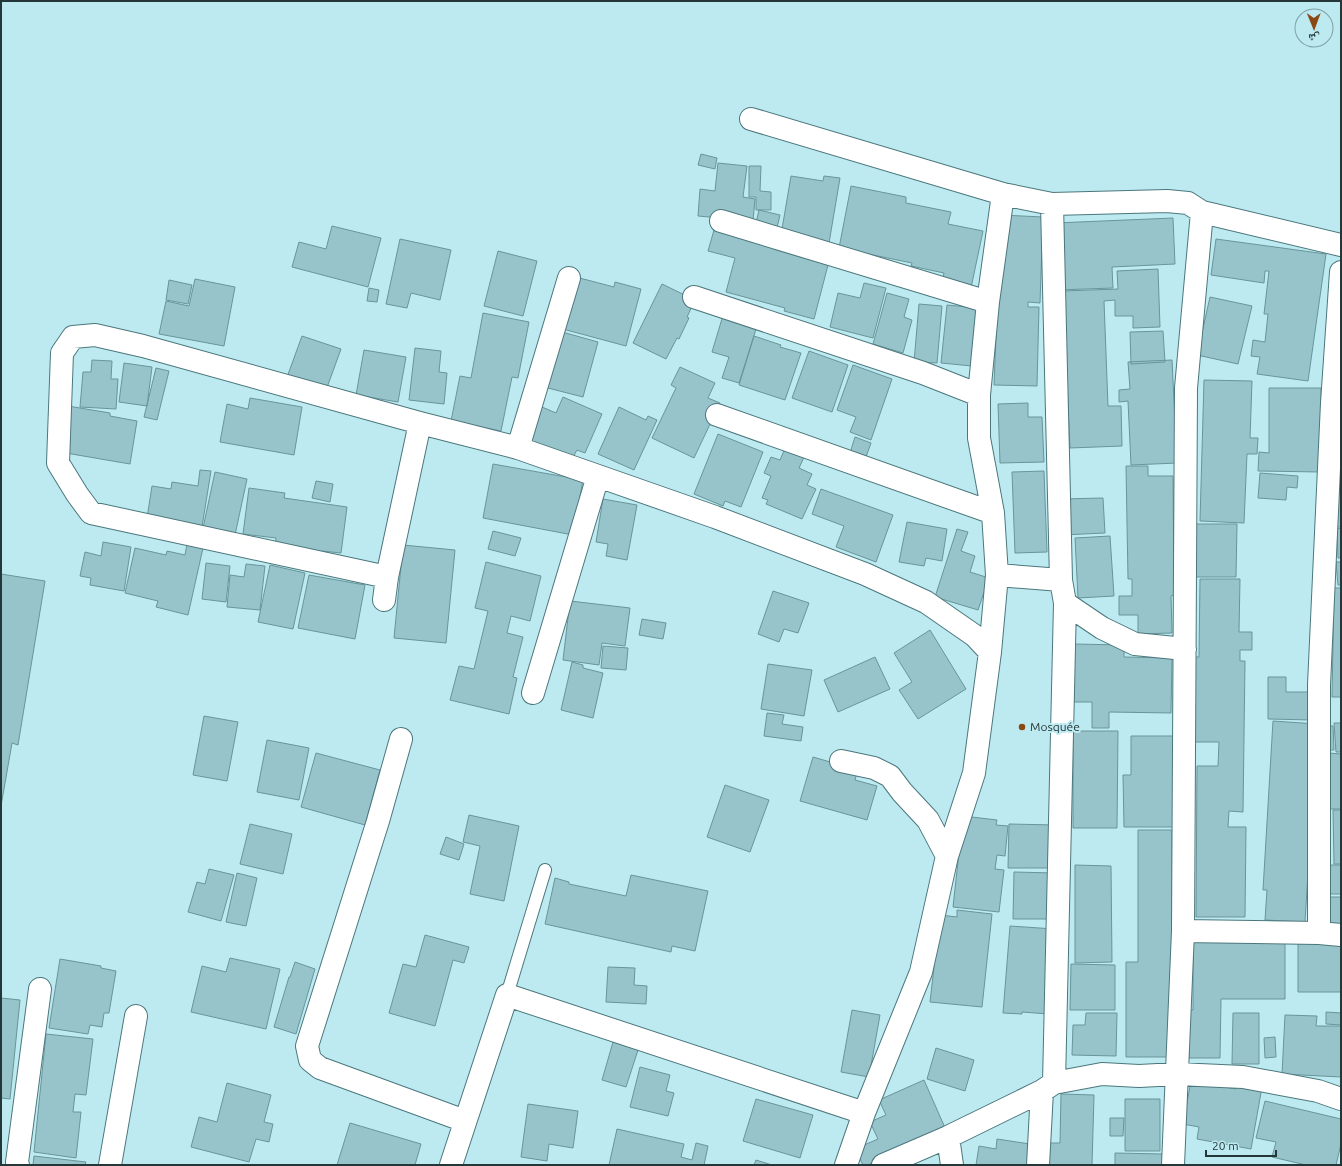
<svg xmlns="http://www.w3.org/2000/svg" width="1342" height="1166" font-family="Ubuntu,'Noto Naskh Arabic',sans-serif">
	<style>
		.building { fill: #97c4ca; stroke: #68959a }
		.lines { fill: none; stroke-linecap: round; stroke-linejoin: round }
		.service-casing { stroke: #4b777c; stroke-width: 14 }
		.minor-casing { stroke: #4b777c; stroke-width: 24 }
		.service { stroke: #fff; stroke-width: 12 }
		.minor { stroke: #fff; stroke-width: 22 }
		.poi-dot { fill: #8a4913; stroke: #bceaf0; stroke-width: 1.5 }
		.labels { text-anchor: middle; stroke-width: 4; stroke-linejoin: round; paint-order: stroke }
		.poi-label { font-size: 12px; fill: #233638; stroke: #bceaf0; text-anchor: start }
	</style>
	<rect width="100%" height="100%" fill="#bceaf0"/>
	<path class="building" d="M701,154L717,158L715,169L698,165Z
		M718,163L747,166L743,197L755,199L753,221L698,216L700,189L715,191Z
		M749,166H761L760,191L771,192V210H756V197H749Z
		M791,176L823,181L824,176L840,178L829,243L781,235Z
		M851,186L906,197V203L951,212L948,224L983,231L971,288L942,282L944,273L911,266L912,263L839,248Z
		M759,210L780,215L776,232L755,227Z
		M1001,215L1043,217L1040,303L1028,302V307H1039L1037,386L994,385Z
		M1173,218L1175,264L1112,267L1113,288L1058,290L1055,223Z
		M332,226L381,238L368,287L292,267L299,242L326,249Z
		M714,230L746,238L745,240L773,248V249L828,265L814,319L784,311L785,308L726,292L735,258L708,251Z
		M400,239L451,250L440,300L411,293L407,308L386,304Z
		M1216,239L1326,254L1308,381L1257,374L1260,357L1251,356L1253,340L1265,342L1268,314H1264L1269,271H1265L1264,283L1211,275Z
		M498,251L537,261L523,316L484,306Z
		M1158,269L1160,327L1133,328V316H1115V300L1104,301L1108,406H1121L1122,446L1070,448L1063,291L1118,289L1117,271Z
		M572,276L614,287L615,282L641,289L626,346L559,328Z
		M195,279L235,287L224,346L159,334L166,301L189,306Z
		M169,280L192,285L188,304L166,300Z
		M864,283L886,288L873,338L830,327L838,293L860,298Z
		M662,284L695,300L687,317L689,318L679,339L677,338L666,359L633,343Z
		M369,288L379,290L377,302L367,301Z
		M887,293L909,299L904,317L912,320L903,353L873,344Z
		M1210,297L1252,306L1238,364L1197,355Z
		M919,304L942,306L937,363L914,362Z
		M947,305L978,308L972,366L941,363Z
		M724,312L758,323L739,383L722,378L729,357L712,352Z
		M483,313L529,322L518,378L512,377L501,431L451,421L460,376L471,378Z
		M555,330L598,342L583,397L540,386Z
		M1163,331L1165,362L1131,364L1130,332Z
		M302,336L341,349L325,393L286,380Z
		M754,336L781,345L780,347L801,353L785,400L739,385Z
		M415,348L441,351L439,372L447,373L444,404L409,400Z
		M364,350L406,357L398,402L356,395Z
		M809,351L848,365L832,412L792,398Z
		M92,360L112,361L111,379H118L116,409L80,407L83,372H91Z
		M1172,360L1177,463L1131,465L1128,401L1119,402V390L1130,389L1128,362Z
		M124,363L152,367L147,406L119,402Z
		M853,365L892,379L871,440L850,432L856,417L837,410Z
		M680,367L715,383L708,398L720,403L694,458L652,438L676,388L671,385Z
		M156,368L169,371L157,420L144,417Z
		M1204,380L1252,381L1250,438H1258L1257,454H1247L1244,523L1200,521Z
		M1269,388H1321V472L1258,471L1259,452L1269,453Z
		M563,397L602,414L585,453L577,450L572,459L528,439L542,407L556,413Z
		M250,398L302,407L294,455L220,442L227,404L248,409Z
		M1028,403V417H1042L1044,462L1000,463L998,404Z
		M68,406L110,413V416L137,421L130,464L60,452Z
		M619,407L646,420L648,416L657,420L634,470L598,454Z
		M1341,414V527H1334Z
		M718,434L763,452L741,507L725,501L723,506L694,494Z
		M855,437L871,443L866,457L850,453Z
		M786,446L805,455L799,468L812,474L807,485L816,489L802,519L766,504L768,500L762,498L771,476L764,473L771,457L780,460Z
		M493,464L583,480L573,535L483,518Z
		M1126,466H1148V476H1173L1174,595L1171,596L1172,633L1138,634V615H1119V596H1132V579H1128Z
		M200,470L211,471L202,527L147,518L152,486L171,489L172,482L198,486Z
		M1044,471L1047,552L1015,553L1012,472Z
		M215,472L247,479L235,535L203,528Z
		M1260,473L1298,476L1297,488L1287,487L1286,500L1258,498Z
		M316,481L333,484L330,502L312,498Z
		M249,488L285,493L284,498L347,507L341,553L322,551L321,553L275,547L276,538L243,534Z
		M821,489L893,515L876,562L836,547L844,526L812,514Z
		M1103,498L1105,533L1062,535L1061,499Z
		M603,499L637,505L627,560L606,556L608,544L596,542Z
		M907,522L947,529L942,561L926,558L924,566L899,562Z
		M1196,524H1237L1236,577H1195Z
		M1341,528V558H1338L1337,529Z
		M957,529L968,532L961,551L975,556L970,572L989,578L978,610L935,597Z
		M493,531L521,538L515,556L488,549Z
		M1110,536L1114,596L1078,598L1075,538Z
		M103,542L131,547L124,591L90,585L91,578L80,576L85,552L101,556Z
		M187,544L203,548L188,615L156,607L158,601L125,593L135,548L166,555L167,551L185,555Z
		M403,545L455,550L446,643L394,638Z
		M486,562L541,576L530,621L511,616L507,633L523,637L513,677L517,678L509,714L450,700L459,666L474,669L488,611L475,608Z
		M1336,562H1341V585H1338Z
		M206,563L230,566L226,602L202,599Z
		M246,564L265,566L260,610L227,607L230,575L244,577Z
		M270,565L305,573L293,629L258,622Z
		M1,574L45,581L18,745L12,743L1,806Z
		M309,575L365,585L355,639L298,628Z
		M1200,579H1240L1239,632H1252V650H1240V661H1245L1243,812L1229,811L1228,827H1246L1245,917H1196L1197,766H1218L1219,742H1194L1195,657H1199Z
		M1334,588H1341V697H1332Z
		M773,591L809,603L798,633L784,629L779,642L758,634Z
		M570,601L630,608L625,646L602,643L599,665L563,660Z
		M642,619L666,623L663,639L639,635Z
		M930,630L966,689L918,719L899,690L912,682L894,653Z
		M1074,644L1124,645V657L1172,658L1171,713L1109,712V728H1092V702H1073Z
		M603,646L628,648L626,670L601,668Z
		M875,657L890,689L838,712L824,680Z
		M572,662L583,665V668L603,673L593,718L561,710Z
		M768,664L812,670L804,716L761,709Z
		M1268,677H1286V692H1312V720L1268,719Z
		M767,713L784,715L782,724L803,727L801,741L764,736Z
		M204,716L238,722L227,781L193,775Z
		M1273,721L1317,724L1305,922L1265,920L1267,890H1263Z
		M1334,723H1341V752H1336Z
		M1323,726H1333L1334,750H1324Z
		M1073,731H1118L1117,828H1073Z
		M1131,736H1174V827H1124L1123,775H1131Z
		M267,740L309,748L299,800L257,792Z
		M316,753L380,770L365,825L301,807Z
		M1328,753L1341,754V809H1327Z
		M813,757L858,770L855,780L877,786L867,820L800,801Z
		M725,785L769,800L750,852L707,837Z
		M1333,810H1341V864H1334Z
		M469,815L519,826L504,901L470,894L480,846L463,842Z
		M963,816L997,820L996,825L1008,826L1005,856L997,855L995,869L1004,870L999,912L953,907Z
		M250,824L292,834L283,874L240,864Z
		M1009,824L1056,825V868H1008Z
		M1138,830H1172V1057H1126V962H1138Z
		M446,837L464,844L459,860L440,854Z
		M1075,865L1111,866L1112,962L1075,963Z
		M1330,865H1341V894H1330Z
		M209,869L234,875L221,921L188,912L197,882L205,884Z
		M1014,872L1055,873V919H1013Z
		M237,873L257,878L246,926L226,922Z
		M631,875L708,891L695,951L672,946L671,952L545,924L555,878L569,882V884L626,896Z
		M1329,897H1341V929L1330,930Z
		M957,910L992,914L982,1007L930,1002L940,915L957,917Z
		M1010,926L1054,929L1048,1014L1022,1012V1014L1003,1013Z
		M425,935L469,947L464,963L453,960L435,1026L389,1013L403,964L416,967Z
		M1341,938V992H1298V939Z
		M1193,939L1285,940V999H1221L1220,1058H1189V1010H1193Z
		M230,958L280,969L266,1029L191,1012L202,966L226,972Z
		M60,959L101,966V968L116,971L109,1013H104L102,1027L90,1025L88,1034L49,1028Z
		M295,962L315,969L296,1034L274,1027L289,977H290Z
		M1071,964L1115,965V1010H1070Z
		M608,967L635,968L634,985L647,986L646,1004L606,1002Z
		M1,998L20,1000L10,1099L1,1098Z
		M852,1010L880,1015L869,1077L841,1072Z
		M1326,1012L1341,1013V1025L1326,1024Z
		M1086,1013H1117L1116,1056L1072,1055L1073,1025H1085Z
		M1233,1013H1259V1064H1232Z
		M1285,1015L1317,1016L1316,1026H1341V1077L1282,1074Z
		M46,1034L93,1039L86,1095L75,1094L73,1112H81L76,1158L34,1152Z
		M1275,1037L1276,1057L1265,1058L1264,1038Z
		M613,1042L638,1050L626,1087L602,1080Z
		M936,1048L974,1060L965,1091L927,1079Z
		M640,1067L670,1075L666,1091L674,1093L668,1116L630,1107Z
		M924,1080L946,1130L868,1165H863L855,1149L878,1139L870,1122L886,1115L879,1100Z
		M1191,1081L1236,1089L1237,1083L1262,1087L1251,1149L1197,1139L1199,1127L1183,1124Z
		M227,1083L271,1095L264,1122L273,1124L269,1142L256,1139L249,1162L191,1147L199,1117L217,1122Z
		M1061,1094L1094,1095L1092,1165H1046L1047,1143H1060Z
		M756,1099L813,1115L800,1158L743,1141Z
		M1125,1099H1160V1151H1125Z
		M1265,1101L1341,1119V1144L1336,1165H1306L1272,1157L1276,1142L1256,1138Z
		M528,1104L578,1111L573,1148L549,1144L547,1161L521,1157Z
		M1110,1118H1124L1123,1136H1110Z
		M350,1123L421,1144L415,1165H337Z
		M617,1129L684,1144L681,1157L692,1160L696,1143L708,1146L704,1165H609Z
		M997,1139L1030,1144L1027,1165H976L979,1146L996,1149Z
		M1115,1153L1163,1154V1165H1115Z
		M34,1156L86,1162L85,1165H33Z
		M756,1160L772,1165H754Z"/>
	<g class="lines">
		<defs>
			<path id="service" d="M507,995L545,870"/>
			<path id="minor" d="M751,119L1003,194L1052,204L1167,201L1188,203L1202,212L1341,245
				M1052,204L1061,580L1065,603L1054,1083
				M721,221L988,302
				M694,297L923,373L979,395V438L993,513L997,575L990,652L974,773L947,856
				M979,395L988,302L1003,194
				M717,415L993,513
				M518,448L569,278
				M997,575L1061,580
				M387,577L91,513L77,494L58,463L62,353L73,337L95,335L143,346L420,423L518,448L715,517L865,574L926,602L975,636L990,652
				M384,600L387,577L420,423
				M1065,603L1102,628L1135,644L1185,649
				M533,693L598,476
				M401,739L378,821L307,1046L310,1060L320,1068L465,1121
				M841,761L874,768L890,776L902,792L928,820L947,856L921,972L864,1113
				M1183,931L1319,933L1341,935
				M1319,933V685L1332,403L1341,272
				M948,1137L952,1165
				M18,1165L17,1162L40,989
				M110,1165L136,1016
				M451,1165L507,995L864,1113L846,1165
				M883,1165L948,1137L1042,1091L1054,1083L1102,1074L1139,1076L1177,1074L1243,1077L1318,1091L1341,1099
				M1038,1165L1042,1091
				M1173,1165L1183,931L1186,388L1202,212"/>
		</defs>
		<use href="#service" class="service-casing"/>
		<use href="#minor" class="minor-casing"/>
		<use href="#service" class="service"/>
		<use href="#minor" class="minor"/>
	</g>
	<circle class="poi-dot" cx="1022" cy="727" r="4"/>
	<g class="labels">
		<g class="poi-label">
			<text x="1030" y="731">Mosquée</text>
		</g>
	</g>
	<rect width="1342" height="1166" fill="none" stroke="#233638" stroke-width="4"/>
	<g transform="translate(1314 28) rotate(179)"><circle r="19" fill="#bceaf0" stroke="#7fa2a6"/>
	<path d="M0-3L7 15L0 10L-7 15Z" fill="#8a4913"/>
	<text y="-6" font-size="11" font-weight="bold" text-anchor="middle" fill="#233638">ش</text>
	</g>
	<path d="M1206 1150v6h70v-6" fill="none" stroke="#233638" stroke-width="2"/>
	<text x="1212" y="1150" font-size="12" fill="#233638" stroke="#bceaf0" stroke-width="3" paint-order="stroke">20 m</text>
</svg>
